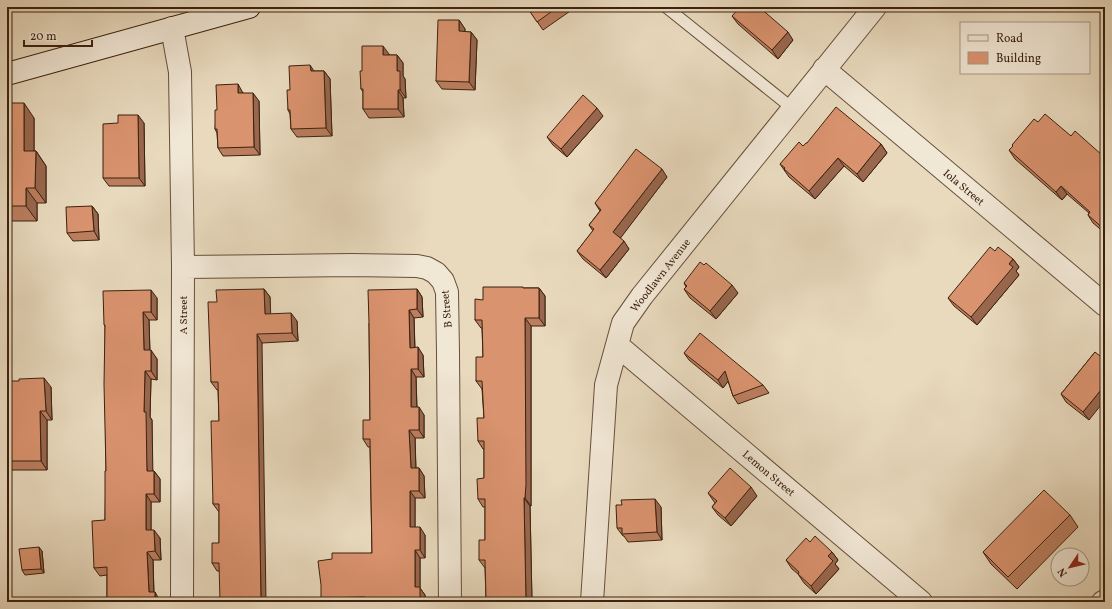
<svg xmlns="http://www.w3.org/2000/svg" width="1112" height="609" font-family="Vollkorn,serif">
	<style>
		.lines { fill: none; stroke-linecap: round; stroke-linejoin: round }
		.lane-casing { stroke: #664f3b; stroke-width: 13 }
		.street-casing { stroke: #664f3b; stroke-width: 24 }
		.secondary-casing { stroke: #3b210f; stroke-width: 24 }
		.lane { stroke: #f1e7d5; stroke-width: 11 }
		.street { stroke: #f1e7d5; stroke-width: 22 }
		.secondary { stroke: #f1e7d5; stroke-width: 22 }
		.wall { fill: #bb7e5f; stroke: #3b210f }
		.shaded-wall { fill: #99674e; stroke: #3b210f }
		.building { fill: #da936f; stroke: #3b210f }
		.labels { text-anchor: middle; stroke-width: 3; stroke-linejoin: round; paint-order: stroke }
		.street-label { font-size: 11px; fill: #3b210f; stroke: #f1e7d5 }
	</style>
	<rect width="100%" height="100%" fill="#e9dabe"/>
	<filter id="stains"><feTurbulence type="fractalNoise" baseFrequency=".005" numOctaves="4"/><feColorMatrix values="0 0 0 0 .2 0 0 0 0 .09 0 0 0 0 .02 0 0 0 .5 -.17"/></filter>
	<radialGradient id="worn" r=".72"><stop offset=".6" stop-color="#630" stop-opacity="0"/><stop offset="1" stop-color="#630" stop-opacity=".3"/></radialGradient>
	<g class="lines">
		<defs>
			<path id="lane" d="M666,7L792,108"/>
			<path id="street" d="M172,28L180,72L183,267L182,602
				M824,69L1105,305
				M183,267L351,265L417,266L427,268L436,273L443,281L447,292L448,353L450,602
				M617,345L921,602
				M592,602L606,385L623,323L642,296L875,7
				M1103,602L1105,601"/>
			<path id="secondary" d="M7,74L249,7"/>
		</defs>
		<use href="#lane" class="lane-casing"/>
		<use href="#street" class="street-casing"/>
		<use href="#secondary" class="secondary-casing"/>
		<use href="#lane" class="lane"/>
		<use href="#street" class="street"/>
		<use href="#secondary" class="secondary"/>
	</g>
	<path class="wall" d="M527,7H576L543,30Z
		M732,16L793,40L778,59L738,24Z
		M459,20L465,29V32H471L477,40L475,90L442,89L436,81Z
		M389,54V55H397L403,63V76L405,79L406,98H403L404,117L369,118L363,109V92L361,89L362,71Z
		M314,71H324L330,79L332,136L297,137L291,129L290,114L288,110L290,90Z
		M243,93L259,101L260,155L223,156L218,148L217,133L215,129L217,110Z
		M7,103L34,118V151H36L46,166V203H37V221H7Z
		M603,116L567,157L553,145L547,137Z
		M1038,122L1071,136L1102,155L1105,159V233L1093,223L1088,215L1089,213L1067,194L1062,200L1015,159L1009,150L1013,146L1012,145Z
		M144,123L145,186H109L103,178Z
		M807,143L881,144L887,153L863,182L844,166L815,199L789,177L780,164Z
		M667,177L620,238L629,249L606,278L583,259L577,251L593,231L589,225L600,211L595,203Z
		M92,206L98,214L99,240L73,241L67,233Z
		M995,251L1013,259L1019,267L1016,271L1019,275L977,325L954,306L948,298Z
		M704,265L738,293L716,319L690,298L684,289L686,287L684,283Z
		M524,288H539L545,296V326H531V506H530L532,602H478L486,599L485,568L479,560L485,540V507H483L478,499L484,478V449H483L478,441L484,418L482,389L476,381L483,357L482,328H481L475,320L483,300Z
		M264,289L270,297V314L297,321L298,341L262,343L220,571H217L212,563L219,543V512L213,504L219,421L218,390H217L211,382L217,302Z
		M417,289L422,297L423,317L414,318L415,348L423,355L424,377H416L417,407L424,415V438H415L416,468H419L424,476L425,498H415V527L425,535V558H420V588L425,595V602H324L321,598L332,559L372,553L370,447H368L363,439L370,420L369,323Z
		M157,298V320H149L150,350L157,359V380L151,379L150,417L152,420V471H154L160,479V502H151V530L160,538L161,560H153L154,592L160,601V602H107V575L100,576L94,568L105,520L106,471L105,326L104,325Z
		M1095,352L1089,420L1066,402L1061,394Z
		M684,353L763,385L769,393L738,404L733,396L728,381L723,388L689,360Z
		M7,381L51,387L52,420H47V470H11L7,465Z
		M708,493L757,496L731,526L718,515L712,507L715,503Z
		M661,507L662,540L628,542L624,536H623L617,528Z
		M1070,515L1078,527L1017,589L991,564L983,552Z
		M810,542L832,552L838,560L835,564L839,569L816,594L804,583L798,574L792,569L786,560Z
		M42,551L44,573L25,575L22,570Z"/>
	<path class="shaded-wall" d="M459,20L465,29L464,40L459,31Z
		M471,32L477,40L475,90L469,82Z
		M788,32L793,40L778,59L772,50Z
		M383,46L389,54V63L383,55Z
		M397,55L403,63V76L405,79L406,98L400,90L397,71Z
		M310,65L316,74L311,71Z
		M324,71L330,79L332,136L326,128Z
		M238,84L243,93V101L238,93Z
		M398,90L403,98L404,117L398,109Z
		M253,93L259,101L260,155L254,147Z
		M24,103L34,118V166L24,151Z
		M597,108L603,116L567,157L561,149Z
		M138,115L144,123L145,186L139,178Z
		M881,144L887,153L863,182L857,174Z
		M36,151L46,166V203L35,188Z
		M838,158L844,166L815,199L809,191Z
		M662,169L667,177L619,240L613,232Z
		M1061,186L1067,194L1062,200L1056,192Z
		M26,188L37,203V221L26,206Z
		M92,206L98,214L99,240L94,231Z
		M624,241L629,249L606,278L600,270Z
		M1013,259L1019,267L1016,271L1019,275L977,325L971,317Z
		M732,285L738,293L716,319L710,311Z
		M539,288L545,296V326L539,318Z
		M264,289L270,297L271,322L265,314Z
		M417,289L422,297L423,317L417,309Z
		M151,290L157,298V320L151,312Z
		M409,310L414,318L415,356L410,348Z
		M143,312L149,320L150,359L144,350Z
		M291,313L297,321L298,341L292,333Z
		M525,318L531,326V506L525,498Z
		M257,334L262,343L266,602H261Z
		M418,347L423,355L424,377L418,369Z
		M151,350L157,359V380L151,371Z
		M411,369L416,377L417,415L411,407Z
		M145,371L151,379L150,417L152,420L153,479L147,471L144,412Z
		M725,371L730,379L723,388L718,380Z
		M44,378L51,387L52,420L46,411Z
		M1105,385V400L1089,420L1083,412Z
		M419,407L424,415V438L419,430Z
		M40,411L47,420V470L41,461Z
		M409,430L415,438L416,476L411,468Z
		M419,468L424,476L425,498L419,491Z
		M154,471L160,479V502L154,494Z
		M751,487L757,496L731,526L725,518Z
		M410,491L415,498V535L410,527Z
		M146,494L151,502V538L146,530Z
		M524,498L530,506L532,602H526Z
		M655,499L661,507L662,540L657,532Z
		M420,527L425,535V558L420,550Z
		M154,530L160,538L161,560L155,551Z
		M39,547L42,551L44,573L41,569Z
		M415,550L420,558V588L425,595V602H420L415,587Z
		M147,552L153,560L154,601L149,592Z
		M832,552L838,560L835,564L839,569L816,594L811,586L828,556Z
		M155,592L160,601V602H155Z"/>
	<path class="building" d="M527,7H558L537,22Z
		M740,7H759L788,32L772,50L732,16Z
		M438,20H459V31L471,32L469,82L436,81Z
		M362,46H383V55H397V71H400V90H398V109H363V89H361L360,71H362Z
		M310,65L311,71H324L326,128L291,129L290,110H288L287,90H290L289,66Z
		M238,84V93H253L254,147L218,148L217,129H215V110H217L216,85Z
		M583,95L597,108L561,149L547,137Z
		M7,103H24V151H36L35,188H26V206H7Z
		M836,107L881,144L857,174L838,158L809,191L784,169L785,168L780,164L799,142L803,146L806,143H807Z
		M1045,114L1071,136L1075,131L1102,155L1101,157L1105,160V230L1088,215L1090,212L1061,186L1056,192L1009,150L1013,146L1012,145L1034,119L1038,122Z
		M118,115H138L139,178H103V124L118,123Z
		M636,149L662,169L613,232L624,241L600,270L577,251L594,229L589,225L601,210L595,203Z
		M92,206L94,231L67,233L66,207Z
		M990,247L995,251L998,247L1013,259L1009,264L1013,267L971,317L948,298Z
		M700,262L704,265L706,263L732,285L710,311L684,289L687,286L684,283Z
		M483,287H523V288H539V318H525L526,485L525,498H524L526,602H478V599H486L485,560H479V540H485V499H478L477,479L484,478V441H478L477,418H484L482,381H476V357H483L482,320H475V299L483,300Z
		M264,289L265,314L291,313L292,333L257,334L261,602H220L219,563H212V543H219V504H213L211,421H219L218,382H211L208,302H217L216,290Z
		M417,289V309L409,310L410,348L418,347V369H411V407H419V430H409L411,468H419V491H410V527H420V550H415V587H420V602H365V597L321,598V585L318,561L332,559V553H372L370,439H363V420H370L369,323L368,290Z
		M151,290V312H143L144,350H151V371H145L144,412H146L147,471H154V494H146V530H154L155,551L147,552L149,592H155V602H107V567L94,568L92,521L105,520V471H106L104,384L105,325H104L103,291Z
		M700,333L763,385L733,396L725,371L718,380L684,353Z
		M1095,352L1105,360V385L1083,412L1061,394Z
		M44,378L46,411H40L41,461H7V381H19V379Z
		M730,468L751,487L725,518L712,507L717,501L708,493Z
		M1044,490L1070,515L1008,577L983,552Z
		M655,499L657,532L622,534V528H617L616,505H622L621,500Z
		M815,536L832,552L828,556L833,561L811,586L798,574L799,572L786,560L806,538L810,542Z
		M39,547L41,569L22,570L19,549Z"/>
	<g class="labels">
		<g class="street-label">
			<text transform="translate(964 187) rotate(40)" y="4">Iola Street</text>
			<text transform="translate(660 275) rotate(-52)" y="4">Woodlawn Avenue</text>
			<text transform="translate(446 309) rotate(-95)" y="4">B Street</text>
			<text transform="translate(183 315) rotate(-90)" y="4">A Street</text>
			<text transform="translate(769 473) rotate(40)" y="4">Lemon Street</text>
		</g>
	</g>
	<rect width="1112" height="609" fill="none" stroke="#e9dabe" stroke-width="24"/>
	<rect x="8" y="8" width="1096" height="593" fill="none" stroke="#3b210f" stroke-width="2"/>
	<rect x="12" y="12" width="1088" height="585" fill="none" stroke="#3b210f"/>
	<rect x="960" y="22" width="130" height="52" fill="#f1e7d5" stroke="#a89886"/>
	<rect x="968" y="35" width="20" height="6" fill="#f1e7d5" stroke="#a89886"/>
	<text x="996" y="42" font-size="12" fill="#3b210f">Road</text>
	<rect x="968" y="52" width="20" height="12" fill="#da936f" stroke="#a89886"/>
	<text x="996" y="62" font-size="12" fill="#3b210f">Building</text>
	<g transform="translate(1070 567) rotate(235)"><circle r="19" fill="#f1e7d5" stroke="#a89886"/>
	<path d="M0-3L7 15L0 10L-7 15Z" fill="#8f2418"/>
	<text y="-6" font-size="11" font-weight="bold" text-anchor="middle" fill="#3b210f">N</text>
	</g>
	<path d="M24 40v6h68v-6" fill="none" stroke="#3b210f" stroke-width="2"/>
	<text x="30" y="40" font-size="12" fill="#3b210f" stroke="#f1e7d5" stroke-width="3" paint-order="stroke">20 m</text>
	<rect width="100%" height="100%" filter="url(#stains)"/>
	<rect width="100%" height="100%" fill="url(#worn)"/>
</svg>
